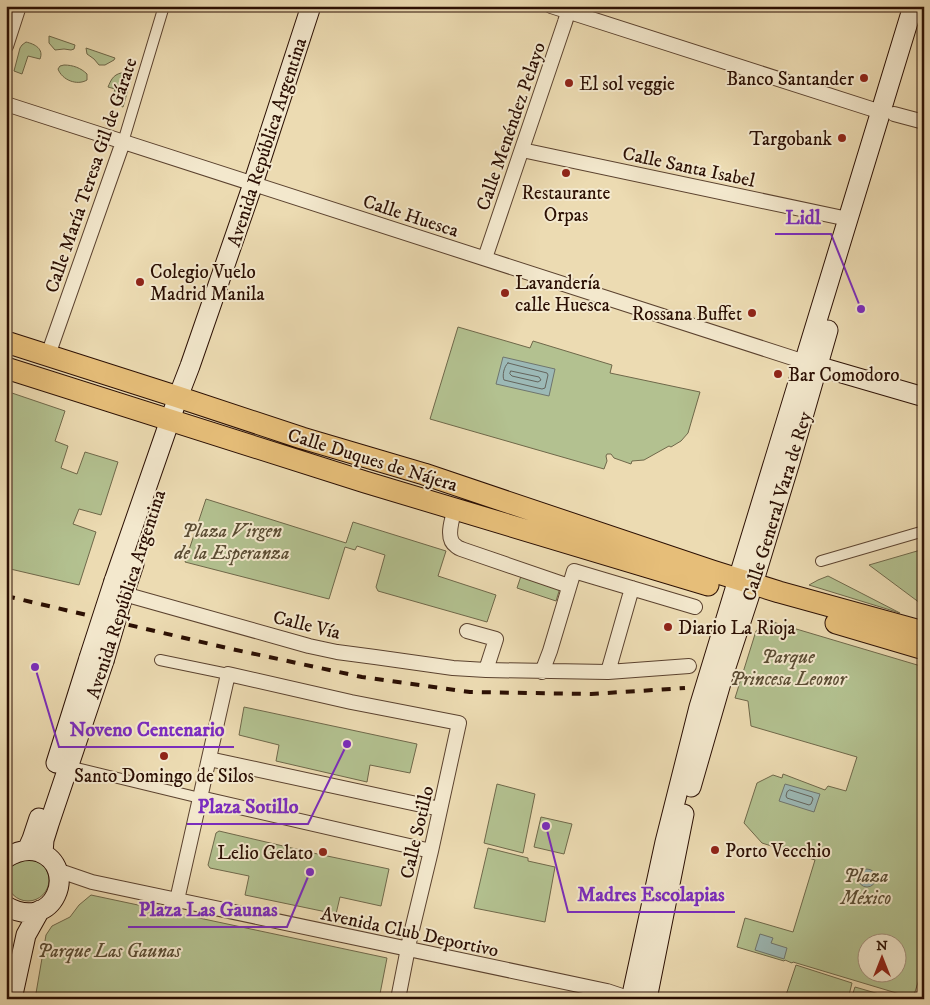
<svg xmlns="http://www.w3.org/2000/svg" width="930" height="1005" font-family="'IM FELL DW Pica',serif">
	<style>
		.green { fill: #b3c190; stroke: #6f684a; fill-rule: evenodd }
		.water { fill: #9cb9b6; stroke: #6f756e }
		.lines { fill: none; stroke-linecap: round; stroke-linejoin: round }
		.shore { stroke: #64645c; stroke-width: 1 }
		.pedestrian-casing { stroke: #5b422f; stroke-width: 12 }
		.minor-casing { stroke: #5b422f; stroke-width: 16 }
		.secondary-casing { stroke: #2b0f03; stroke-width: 21 }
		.primary-casing { stroke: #2b0f03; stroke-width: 23 }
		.pedestrian { stroke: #f3e8cd; stroke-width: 10 }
		.minor { stroke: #f3e8cd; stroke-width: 14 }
		.secondary { stroke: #f3e8cd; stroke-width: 19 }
		.primary { stroke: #e6be79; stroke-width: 21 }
		.rail { stroke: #2b0f03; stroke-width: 4; stroke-dasharray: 9 9; stroke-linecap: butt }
		.secondary-bridge-casing { stroke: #2b0f03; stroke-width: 21; stroke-linecap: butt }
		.secondary-bridge { stroke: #f3e8cd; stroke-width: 19 }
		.poi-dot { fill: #8f2418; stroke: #f3e8cd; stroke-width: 2 }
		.labels { text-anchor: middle; stroke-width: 4; stroke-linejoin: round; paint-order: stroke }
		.poi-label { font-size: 19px; fill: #2b0f03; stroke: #f3e8cd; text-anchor: start }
		.street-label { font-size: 19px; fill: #2b0f03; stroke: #f3e8cd }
		.park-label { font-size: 19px; font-style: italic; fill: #5b4d34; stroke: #f3e8cd }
		.leader { fill: none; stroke: #7b2cbf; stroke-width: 2 }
		.callout-dot { fill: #7b2cbf; stroke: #f3e8cd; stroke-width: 2 }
		.callout-label { font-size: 20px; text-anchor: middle; font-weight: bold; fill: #7b2cbf; stroke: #f3e8cd; stroke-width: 4; stroke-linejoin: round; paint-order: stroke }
	</style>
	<rect width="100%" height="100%" fill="#ecdbb2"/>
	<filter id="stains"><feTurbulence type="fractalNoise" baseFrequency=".004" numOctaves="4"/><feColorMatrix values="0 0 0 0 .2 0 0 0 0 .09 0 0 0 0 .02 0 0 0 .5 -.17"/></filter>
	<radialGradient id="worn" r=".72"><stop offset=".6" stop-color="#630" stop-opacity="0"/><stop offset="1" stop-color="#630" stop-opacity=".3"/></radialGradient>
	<path class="green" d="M49,36L75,45L74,49L71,50L64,49L55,50L49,43Z
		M26,42C35,44 44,49 40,59L28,56L22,74L14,71L20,48L22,45Z
		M86,48L115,58L114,60L105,65H99L94,59L87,54Z
		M64,65C73,65 81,68 87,74V80C77,86 62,80 58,69L60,66Z
		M121,73L127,74L130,79V83L123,107L111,103L115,89L108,87C111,80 113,75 121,73Z
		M458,327L530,348L533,341L612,365L610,373L700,392L688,433L681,441L671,447L669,446L644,460L632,461L631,464L614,458L611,454H607L606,456L607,461L604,469L430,419Z
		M6,391L65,411L55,441L68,446L61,468L77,474L85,452L118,462L101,515L79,509L73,524L96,532L79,585L6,568Z
		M206,499L346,543L353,522L446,551L438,576L496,595L487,622L378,591L376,587L385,555L357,546L355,550L345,547L329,599L185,562Z
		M924,549V606L869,565Z
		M521,576L560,588L556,601L517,588Z
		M828,576L900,613L809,585L818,580Z
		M766,620L924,667V964L913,998L793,962L792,963L785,960L784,961L737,947L745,918L793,932L815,860L762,843L744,823L757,783L773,775L782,778L783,774L825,790L828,786L846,791L857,757L751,726L748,701L735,698L756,631ZM868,942H898V972H868Z
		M244,707L417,744L410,773L370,765L367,782L276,761L279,745L239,735Z
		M497,784L535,794L523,853L484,843Z
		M541,817L572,824L564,854L534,847Z
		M219,831L313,853L389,869L381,906L340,897L336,914L245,895L249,876L210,868L208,865L216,833Z
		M488,848L528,858V861L555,867L545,922L474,908Z
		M7 880a21 21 0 1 1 42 0a21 21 0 1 1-42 0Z
		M91,895L387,958L379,999H35L46,935L52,926L70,917L79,905Z
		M796,965L852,983L848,999H797L786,995Z
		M855,987L893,998V999H851Z"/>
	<path class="water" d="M503,357L555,369L549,396L496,384Z
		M785,784L820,794L814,812L779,801Z
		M858 878a9 9 0 1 1 18 0a9 9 0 1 1-18 0Z
		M760,934L773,938L771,943L787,948L784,959L755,950Z"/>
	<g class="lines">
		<path class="shore" d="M508,363L547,373L548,375L545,388L542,389L504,380C502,376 504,366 508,363Z
			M511,371L539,377L541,380L538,382L512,376L510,374Z
			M790,790L812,797L813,799L811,804L809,805L787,798L786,796L787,792Z"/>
		<defs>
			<path id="pedestrian" d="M123,142L164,6
				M821,561L924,531
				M160,660L228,674
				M68,766L200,798"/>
			<path id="minor" d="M551,6L881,112
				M6,46L19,6
				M6,104L805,362
				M894,114L924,122
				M522,150L848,219
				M485,258L565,22L570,6
				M48,355L123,142
				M455,509C452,519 445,539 456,546C458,548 461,549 464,550L569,586
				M124,594L309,646L337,652L375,657L453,668L486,670L608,672L689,666
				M467,631L496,639L486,670
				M542,672L550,651L574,571L695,607
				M608,672L632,588
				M209,759L440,809
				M200,798L431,851
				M57,870L92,882L607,991L631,999
				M177,900L228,674L351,702L459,723L431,851L410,938L398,999"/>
			<path id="secondary" d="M807,363L924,397
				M114,581L178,397L190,366L253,184L311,6
				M121,603L134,564
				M56,763L89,658
				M691,787L723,676L749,597L790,462L828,330
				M27,850L32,839L39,818
				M43,853L44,840L49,824L104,661
				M6,858C17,851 27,848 39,852C79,867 55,934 6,906
				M12,999L26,935L40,910
				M631,999L665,842L699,707L913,6
				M647,999L684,814"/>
			<path id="primary" d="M6,342L178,397L302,438L424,474L712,571L779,592L924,632
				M6,368L365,482L708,585
				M836,623L924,649"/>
		</defs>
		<use href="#pedestrian" class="pedestrian-casing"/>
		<use href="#minor" class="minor-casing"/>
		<use href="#secondary" class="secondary-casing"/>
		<use href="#primary" class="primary-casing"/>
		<use href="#pedestrian" class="pedestrian"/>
		<use href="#minor" class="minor"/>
		<use href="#secondary" class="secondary"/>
		<use href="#primary" class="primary"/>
		<path class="rail" d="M6,596L227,648L362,677L470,692L591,694L685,688"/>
		<defs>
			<path id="secondary-bridge" d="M89,658L114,581
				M104,661L121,603"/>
		</defs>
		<use href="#secondary-bridge" class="secondary-bridge-casing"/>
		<use href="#secondary-bridge" class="secondary-bridge"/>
	</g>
	<g class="poi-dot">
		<circle cx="864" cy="78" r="5"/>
		<circle cx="569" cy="83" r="5"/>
		<circle cx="842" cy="138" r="5"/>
		<circle cx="566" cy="173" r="5"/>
		<circle cx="140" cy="282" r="5"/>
		<circle cx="505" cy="293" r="5"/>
		<circle cx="752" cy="313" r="5"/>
		<circle cx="778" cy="374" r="5"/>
		<circle cx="668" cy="627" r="5"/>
		<circle cx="164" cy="756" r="5"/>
		<circle cx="715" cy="850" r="5"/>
		<circle cx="323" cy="852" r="5"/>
	</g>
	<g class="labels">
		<g class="poi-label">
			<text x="854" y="85" text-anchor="end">Banco Santander</text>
			<text x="579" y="90">El sol veggie</text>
			<text x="832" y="145" text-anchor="end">Targobank</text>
			<text x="566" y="199" text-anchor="middle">Restaurante<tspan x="566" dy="22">Orpas</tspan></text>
			<text x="150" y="278">Colegio Vuelo<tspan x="150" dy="22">Madrid Manila</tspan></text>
			<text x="515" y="289">Lavandería<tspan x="515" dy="22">calle Huesca</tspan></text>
			<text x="742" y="320" text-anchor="end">Rossana Buffet</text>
			<text x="788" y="381">Bar Comodoro</text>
			<text x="678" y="634">Diario La Rioja</text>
			<text x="164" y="782" text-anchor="middle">Santo Domingo de Silos</text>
			<text x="725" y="857">Porto Vecchio</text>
			<text x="313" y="859" text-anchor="end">Lelio Gelato</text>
		</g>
		<g class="street-label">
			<text transform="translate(510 126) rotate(-71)" y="7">Calle Menéndez Pelayo</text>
			<text transform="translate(266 142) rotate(-72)" y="7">Avenida República Argentina</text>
			<text transform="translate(689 166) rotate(12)" y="7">Calle Santa Isabel</text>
			<text transform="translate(90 175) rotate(-71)" y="7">Calle María Teresa Gil de Gárate</text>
			<text transform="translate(411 215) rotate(18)" y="7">Calle Huesca</text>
			<text transform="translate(373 459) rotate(17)" y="7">Calle Duques de Nájera</text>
			<text transform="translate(776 506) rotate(-73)" y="7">Calle General Vara de Rey</text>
			<text transform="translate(125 594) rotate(-72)" y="7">Avenida República Argentina</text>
			<text transform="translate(307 624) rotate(14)" y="7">Calle Vía</text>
			<text transform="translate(416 832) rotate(-77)" y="7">Calle Sotillo</text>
			<text transform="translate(410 931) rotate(12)" y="7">Avenida Club Deportivo</text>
		</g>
		<g class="park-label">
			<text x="232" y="537">Plaza Virgen<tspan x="232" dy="22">de la Esperanza</tspan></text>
			<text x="788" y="663">Parque<tspan x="788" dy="22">Princesa Leonor</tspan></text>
			<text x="866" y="882">Plaza<tspan x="866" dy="22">México</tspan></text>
			<text x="109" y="957">Parque Las Gaunas</text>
		</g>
	</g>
	<path class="leader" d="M861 309L831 234H775M35 667L59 747H234M347 744L308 824H187M546 826L568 912H735M310 872L287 927H128"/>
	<g class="callout-dot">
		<circle cx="861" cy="309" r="5"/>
		<circle cx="35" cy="667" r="5"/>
		<circle cx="347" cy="744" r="5"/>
		<circle cx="546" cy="826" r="5"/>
		<circle cx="310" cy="872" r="5"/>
	</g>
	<g class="callout-label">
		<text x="803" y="224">Lidl</text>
		<text x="147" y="736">Noveno Centenario</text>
		<text x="248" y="813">Plaza Sotillo</text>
		<text x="651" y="901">Madres Escolapias</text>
		<text x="208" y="916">Plaza Las Gaunas</text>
	</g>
	<rect width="930" height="1005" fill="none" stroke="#ecdbb2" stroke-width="25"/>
	<rect x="8" y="8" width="915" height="990" fill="none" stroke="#2b0f03" stroke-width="2.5"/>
	<rect x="12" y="12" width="905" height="980" fill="none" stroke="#2b0f03"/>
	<g transform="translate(882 958)"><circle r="24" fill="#f3e8cd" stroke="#a3917c"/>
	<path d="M0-4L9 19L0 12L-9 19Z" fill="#8f2418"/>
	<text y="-8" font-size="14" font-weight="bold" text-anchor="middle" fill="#2b0f03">N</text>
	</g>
	<rect width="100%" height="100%" filter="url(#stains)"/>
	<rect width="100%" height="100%" fill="url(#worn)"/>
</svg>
